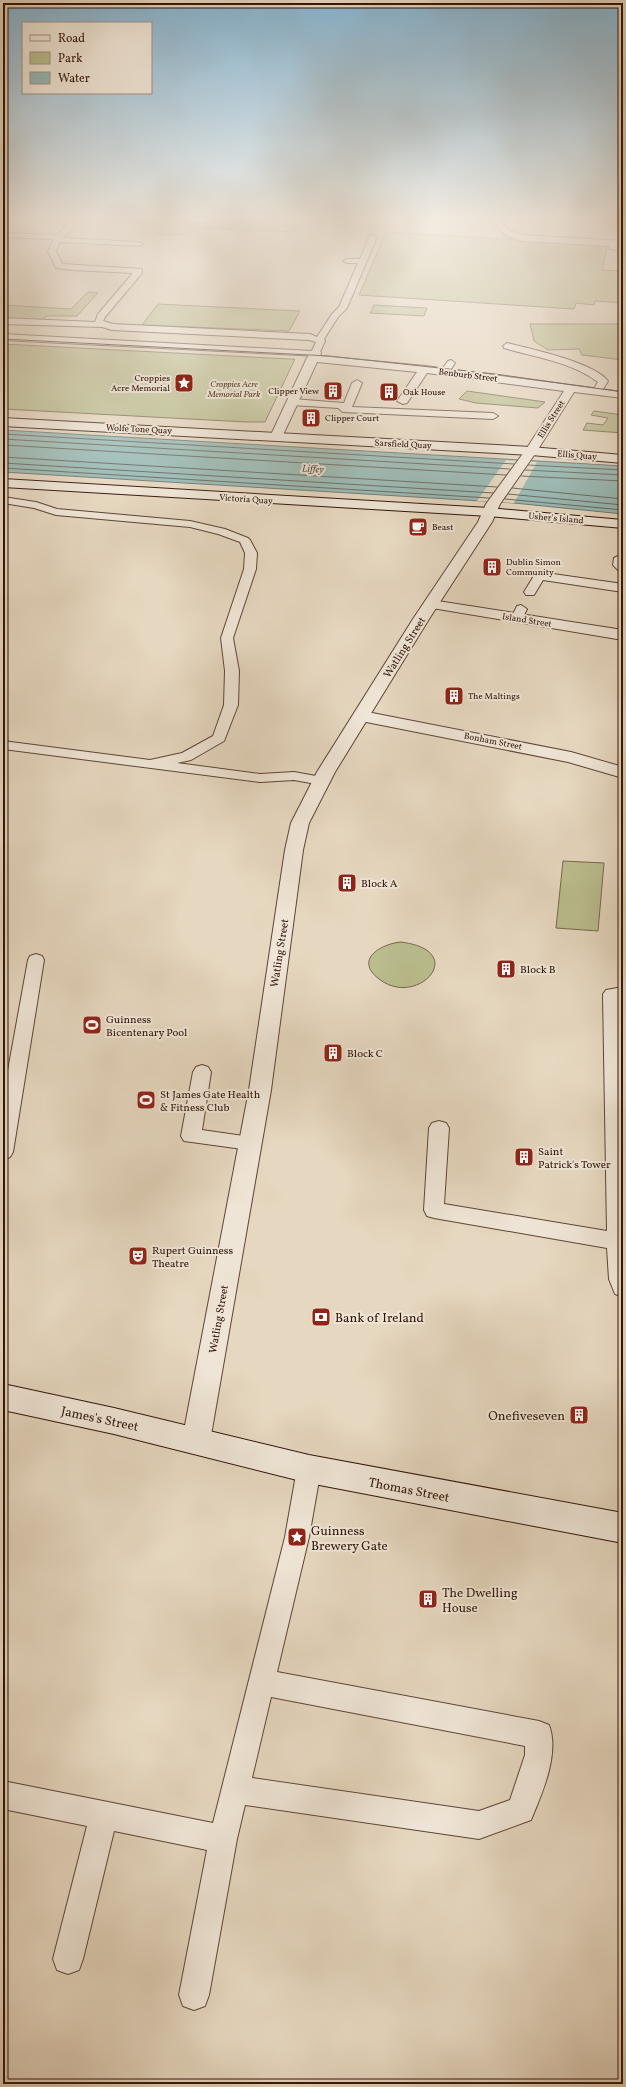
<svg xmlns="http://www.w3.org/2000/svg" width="626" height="2087" font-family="Vollkorn,serif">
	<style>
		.green { fill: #babd8e; stroke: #76684b }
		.water { fill: #96b9b5; stroke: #6e7770 }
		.pier { fill: #e6d7c0 }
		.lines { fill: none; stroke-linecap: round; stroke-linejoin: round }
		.shore { stroke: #64665e; stroke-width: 1 }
		.service-casing { stroke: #5e4536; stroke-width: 2 }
		.minor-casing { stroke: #5e4536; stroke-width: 2 }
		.tertiary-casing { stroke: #5e4536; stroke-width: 2 }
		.secondary-casing { stroke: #311408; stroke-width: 2 }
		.service { fill: #efe5d6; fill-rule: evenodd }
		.minor { fill: #efe5d6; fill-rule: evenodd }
		.tertiary { fill: #efe5d6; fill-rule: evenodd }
		.secondary { fill: #efe5d6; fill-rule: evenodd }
		.tram { stroke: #311408; stroke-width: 1 }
		.labels { text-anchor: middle; stroke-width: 4; stroke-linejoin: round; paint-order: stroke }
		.far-street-label { font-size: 9px; fill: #311408; stroke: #efe5d6 }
		.far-poi-label { font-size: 9px; fill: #311408; stroke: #efe5d6; text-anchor: start }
		.far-park-label { font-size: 9px; font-style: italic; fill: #5a4730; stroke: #efe5d6 }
		.far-water-label { font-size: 10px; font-style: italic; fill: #544e45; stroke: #efe5d6 }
		.street-label { font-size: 11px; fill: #311408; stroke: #efe5d6 }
		.poi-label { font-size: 11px; fill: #311408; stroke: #efe5d6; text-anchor: start }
		.near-poi-label { font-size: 13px; fill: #311408; stroke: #efe5d6; text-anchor: start }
		.near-street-label { font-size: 13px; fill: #311408; stroke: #efe5d6 }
	</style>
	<rect width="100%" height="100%" fill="#e6d7c0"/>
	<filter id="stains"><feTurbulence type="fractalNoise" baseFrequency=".005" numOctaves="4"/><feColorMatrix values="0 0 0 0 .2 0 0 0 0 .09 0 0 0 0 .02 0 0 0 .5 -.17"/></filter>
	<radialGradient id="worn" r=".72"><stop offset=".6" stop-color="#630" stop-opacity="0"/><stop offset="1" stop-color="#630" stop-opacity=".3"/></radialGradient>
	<path class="green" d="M312,217H347H329L326,223H302L294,232L197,228L190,234L158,235L167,224H232Z
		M386,232L608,245L602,270L623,271V303L595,301L594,305L576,303L574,309L359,295Z
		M88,292L98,293L77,316H46L42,321L5,318L8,315L3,314V305L71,309Z
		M158,304L300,311L289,331L142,325Z
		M374,305L427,308L424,316L370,313Z
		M530,324H623V360L582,355L579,349L548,350L534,341Z
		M3,344L289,359H295L265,422H246L3,409Z
		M467,391L545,402L538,408L476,403L459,399Z
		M594,411L623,415V433L583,430L587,423L603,425L608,418L591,415Z
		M563,861L604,863L598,931L556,928Z
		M401,942C471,951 417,1009 379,979C354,960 380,944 401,942Z"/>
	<path class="water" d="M3,430L623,466V514L514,503L3,472Z"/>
	<path class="pier" d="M506,460L537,462L514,503L477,501Z"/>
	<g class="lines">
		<path class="shore" d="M3,434L514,464
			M3,439L510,469
			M3,445L506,475
			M3,457L497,487
			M3,463L493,493
			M528,465L623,470
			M3,468L489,498
			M525,470L623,475
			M521,476L623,481
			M512,488L623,499
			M508,494L623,505
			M505,499L623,510"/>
		<defs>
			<path id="service" d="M73,217H80L63,238L139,242L143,244L139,246L60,242L56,251L62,264L142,269V273L105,317L103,321L113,324L310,334L317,337L332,314L339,307L358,263H347L343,261L347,259H360L370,235L377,237L347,308L338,317L324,339L325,341L318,356L3,340V334L312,351L316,342L309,340L112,330L102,327L3,324V318L95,322L98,314L133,273L72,270L56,268L48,251L54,239L3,237V233L58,235Z
				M610,245L623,246V250L610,249Z
				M507,343C531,349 593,362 608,381L600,394H594L592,392L598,382C572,362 535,357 504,348L503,346Z
				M451,360L455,363L448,374L445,375L442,374L440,372L448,361Z
				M357,380L362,383L352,407L493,413L498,416L493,419L343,412L338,408L292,405L287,402L292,399L344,403L352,383Z
				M3,497L36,502L57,509L190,521L225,529L248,538L250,540L257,553L256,569L233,638L239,671L238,705L224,741L191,760L177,763L260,774L294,772L327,778L329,781L327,784L322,785L294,780L260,782L3,749V741L150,760L182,753L213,736L224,705L225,671L221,638L244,569L245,553L240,542L218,534L190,527L56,515L34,508L3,503Z
				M620,555H623V573L619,571L613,565L614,558Z
				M539,572L623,584V592L543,580L534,595H526L524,592L535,574Z
				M521,605L527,609L521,621H513L511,618L517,606Z
				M36,954L42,956L44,960L13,1152L10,1157L3,1160V1098L28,960L30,956Z
				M623,987V999H621L623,1081V1297L615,1294L609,1279L607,1248L434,1218L427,1216L424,1210L429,1128L432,1123L439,1121L446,1123L449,1128L444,1204L607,1231L603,994L606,990Z
				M202,1065L208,1067L211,1072L202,1130L257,1138L260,1143L257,1148L250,1150L184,1141L181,1136L193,1072L196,1067Z
				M309,1458L317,1461L321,1469L309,1537L277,1672L539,1721L549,1725C560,1753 542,1794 531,1820L479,1839L245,1805L237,1839L209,1995L205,2006L194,2010L183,2006L179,1995L207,1850L114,1831L83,1959L79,1970L68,1974L57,1970L53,1959L87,1826L3,1809V1781L213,1823L285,1537L297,1469L301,1461ZM271,1697L525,1746V1755L510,1800L479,1811L252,1778Z"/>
			<path id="minor" d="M95,217H282L278,220L191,223L99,220Z
				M500,222L511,231L522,235L623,241V247L521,241L505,235L496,225Z
				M316,349L321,352L320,356L425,366L623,392V398L574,392L537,451L531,455L525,451L564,391L427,373L407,403L403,404L397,401L417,372L317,362L282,437L280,440H272L270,437L307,358L312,350Z
				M431,600L623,630V640L426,607L424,604L426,601Z
				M362,711L571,752L623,767V778L568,762L356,720L354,716L356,712Z"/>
			<path id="tertiary" d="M531,447L537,451L500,504L492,522L429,619L335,772L309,823L303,850L271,1090L210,1441L206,1450L196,1454L186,1450L182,1441L249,1090L285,850L291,823L317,772L413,619L478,522L486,504L527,448Z"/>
			<path id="secondary" d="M3,418L531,447L623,455V463L531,455L3,426Z
				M3,479L489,508L623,520V528L489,516L3,487Z
				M3,1384L114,1408L309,1455L623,1513V1543L309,1483L114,1434L3,1410Z"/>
		</defs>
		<use href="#service" class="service-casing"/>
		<use href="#minor" class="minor-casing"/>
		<use href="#tertiary" class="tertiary-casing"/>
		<use href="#secondary" class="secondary-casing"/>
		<use href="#service" class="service"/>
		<use href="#minor" class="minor"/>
		<use href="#tertiary" class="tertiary"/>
		<use href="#secondary" class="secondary"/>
		<path class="tram" d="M3,339L329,356L495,374L623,392"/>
	</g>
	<linearGradient id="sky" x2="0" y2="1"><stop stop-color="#87b6d4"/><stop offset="0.43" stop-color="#f4ede3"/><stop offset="1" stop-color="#f4ede3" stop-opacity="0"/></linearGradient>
	<rect width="626" height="509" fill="url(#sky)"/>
	<defs>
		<symbol id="sight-square" viewBox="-11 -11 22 22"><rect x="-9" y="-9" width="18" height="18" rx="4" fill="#8f2418" stroke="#efe5d6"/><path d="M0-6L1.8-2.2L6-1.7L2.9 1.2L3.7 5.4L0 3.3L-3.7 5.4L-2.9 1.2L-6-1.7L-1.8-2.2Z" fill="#fff"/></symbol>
		<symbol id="building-square" viewBox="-11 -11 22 22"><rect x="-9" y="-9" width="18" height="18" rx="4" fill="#8f2418" stroke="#efe5d6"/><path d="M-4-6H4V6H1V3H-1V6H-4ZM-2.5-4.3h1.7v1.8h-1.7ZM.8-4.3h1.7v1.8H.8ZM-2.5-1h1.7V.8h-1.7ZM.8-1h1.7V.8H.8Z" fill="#fff"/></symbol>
		<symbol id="cafe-square" viewBox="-11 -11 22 22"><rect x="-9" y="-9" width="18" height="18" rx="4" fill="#8f2418" stroke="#efe5d6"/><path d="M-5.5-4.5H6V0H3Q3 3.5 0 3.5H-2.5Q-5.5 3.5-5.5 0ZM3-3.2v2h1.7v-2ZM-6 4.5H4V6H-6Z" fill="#fff"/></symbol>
		<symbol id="stadium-square" viewBox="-11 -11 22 22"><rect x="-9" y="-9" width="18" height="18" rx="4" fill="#8f2418" stroke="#efe5d6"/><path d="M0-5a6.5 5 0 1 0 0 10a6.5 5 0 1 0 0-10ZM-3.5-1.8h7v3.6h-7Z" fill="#fff"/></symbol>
		<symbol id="theatre-square" viewBox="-11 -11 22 22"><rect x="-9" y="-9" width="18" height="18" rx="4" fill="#8f2418" stroke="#efe5d6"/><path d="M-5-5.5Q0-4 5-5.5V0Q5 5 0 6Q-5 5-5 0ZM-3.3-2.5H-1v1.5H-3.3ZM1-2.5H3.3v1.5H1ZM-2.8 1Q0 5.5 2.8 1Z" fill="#fff"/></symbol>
		<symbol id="bank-square" viewBox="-11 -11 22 22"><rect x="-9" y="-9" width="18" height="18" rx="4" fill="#8f2418" stroke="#efe5d6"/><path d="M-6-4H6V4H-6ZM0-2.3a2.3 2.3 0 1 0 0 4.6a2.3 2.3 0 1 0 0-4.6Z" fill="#fff"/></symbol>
	</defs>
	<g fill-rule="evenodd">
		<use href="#sight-square" x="173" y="372" width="22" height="22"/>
		<use href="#building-square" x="322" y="380" width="22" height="22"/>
		<use href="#building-square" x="378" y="381" width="22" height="22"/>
		<use href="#building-square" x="300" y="407" width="22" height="22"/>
		<use href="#cafe-square" x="407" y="516" width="22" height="22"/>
		<use href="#building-square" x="481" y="556" width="22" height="22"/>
		<use href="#building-square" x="443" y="685" width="22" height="22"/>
		<use href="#building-square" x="336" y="872" width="22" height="22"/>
		<use href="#building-square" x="495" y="958" width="22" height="22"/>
		<use href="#stadium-square" x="81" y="1014" width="22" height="22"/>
		<use href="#building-square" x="322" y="1042" width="22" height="22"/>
		<use href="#stadium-square" x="135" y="1089" width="22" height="22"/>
		<use href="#building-square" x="513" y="1146" width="22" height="22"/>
		<use href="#theatre-square" x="127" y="1245" width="22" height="22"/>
		<use href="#bank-square" x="310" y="1306" width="22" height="22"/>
		<use href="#building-square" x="568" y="1404" width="22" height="22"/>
		<use href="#sight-square" x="286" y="1526" width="22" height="22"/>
		<use href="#building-square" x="417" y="1588" width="22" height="22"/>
	</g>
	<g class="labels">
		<g class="far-street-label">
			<text transform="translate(468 375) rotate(7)" y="3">Benburb Street</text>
			<text transform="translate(551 419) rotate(-58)" y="3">Ellis Street</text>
			<text transform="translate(139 429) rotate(3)" y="3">Wolfe Tone Quay</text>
			<text transform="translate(403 444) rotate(3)" y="3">Sarsfield Quay</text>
			<text transform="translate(577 455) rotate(5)" y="3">Ellis Quay</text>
			<text transform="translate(246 499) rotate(4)" y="3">Victoria Quay</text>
			<text transform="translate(556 518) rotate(5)" y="3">Usher's Island</text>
			<text transform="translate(527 620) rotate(9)" y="3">Island Street</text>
			<text transform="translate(493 741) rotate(11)" y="3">Bonham Street</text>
		</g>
		<g class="far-poi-label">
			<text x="170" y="381" text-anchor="end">Croppies<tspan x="170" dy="10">Acre Memorial</tspan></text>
			<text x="319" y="394" text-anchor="end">Clipper View</text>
			<text x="403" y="395">Oak House</text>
			<text x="325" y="421">Clipper Court</text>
			<text x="432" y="530">Beast</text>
			<text x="506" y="565">Dublin Simon<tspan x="506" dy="10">Community</tspan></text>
			<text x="468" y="699">The Maltings</text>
		</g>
		<g class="far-park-label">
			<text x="234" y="387">Croppies Acre<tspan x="234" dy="10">Memorial Park</tspan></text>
		</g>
		<g class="far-water-label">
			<text transform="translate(313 468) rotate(3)" y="4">Liffey</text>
		</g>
		<g class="street-label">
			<text transform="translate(404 647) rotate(-58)" y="4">Watling Street</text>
			<text transform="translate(279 953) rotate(-81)" y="4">Watling Street</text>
			<text transform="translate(218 1319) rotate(-80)" y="4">Watling Street</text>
		</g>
		<g class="poi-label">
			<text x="361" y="887">Block A</text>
			<text x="520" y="973">Block B</text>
			<text x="106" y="1023">Guinness<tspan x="106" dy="13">Bicentenary Pool</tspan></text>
			<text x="347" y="1057">Block C</text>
			<text x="160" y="1098">St James Gate Health<tspan x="160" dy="13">&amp; Fitness Club</tspan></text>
			<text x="538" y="1155">Saint<tspan x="538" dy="13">Patrick's Tower</tspan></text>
			<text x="152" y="1254">Rupert Guinness<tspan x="152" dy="13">Theatre</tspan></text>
		</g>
		<g class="near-poi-label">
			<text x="335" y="1322">Bank of Ireland</text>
			<text x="565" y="1420" text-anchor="end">Onefiveseven</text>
			<text x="311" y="1535">Guinness<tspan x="311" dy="15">Brewery Gate</tspan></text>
			<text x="442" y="1597">The Dwelling<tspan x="442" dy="15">House</tspan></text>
		</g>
		<g class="near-street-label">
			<text transform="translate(100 1418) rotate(12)" y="5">James's Street</text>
			<text transform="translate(409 1489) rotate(11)" y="5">Thomas Street</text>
		</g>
	</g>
	<rect width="626" height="2087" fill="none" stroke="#e6d7c0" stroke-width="16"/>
	<rect x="4" y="4" width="618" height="2079" fill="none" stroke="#311408" stroke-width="2"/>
	<rect x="8" y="8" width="610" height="2071" fill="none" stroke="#311408"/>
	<rect x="22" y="22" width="130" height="72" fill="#efe5d6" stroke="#a39184"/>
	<rect x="30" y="35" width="20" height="6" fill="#efe5d6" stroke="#a39184"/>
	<text x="58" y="42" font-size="12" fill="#311408">Road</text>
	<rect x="30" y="52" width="20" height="12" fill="#babd8e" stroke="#a39184"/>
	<text x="58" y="62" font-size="12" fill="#311408">Park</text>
	<rect x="30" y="72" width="20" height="12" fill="#96b9b5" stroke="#a39184"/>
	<text x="58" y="82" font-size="12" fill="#311408">Water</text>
	<rect width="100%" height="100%" filter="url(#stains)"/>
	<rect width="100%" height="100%" fill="url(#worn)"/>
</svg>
